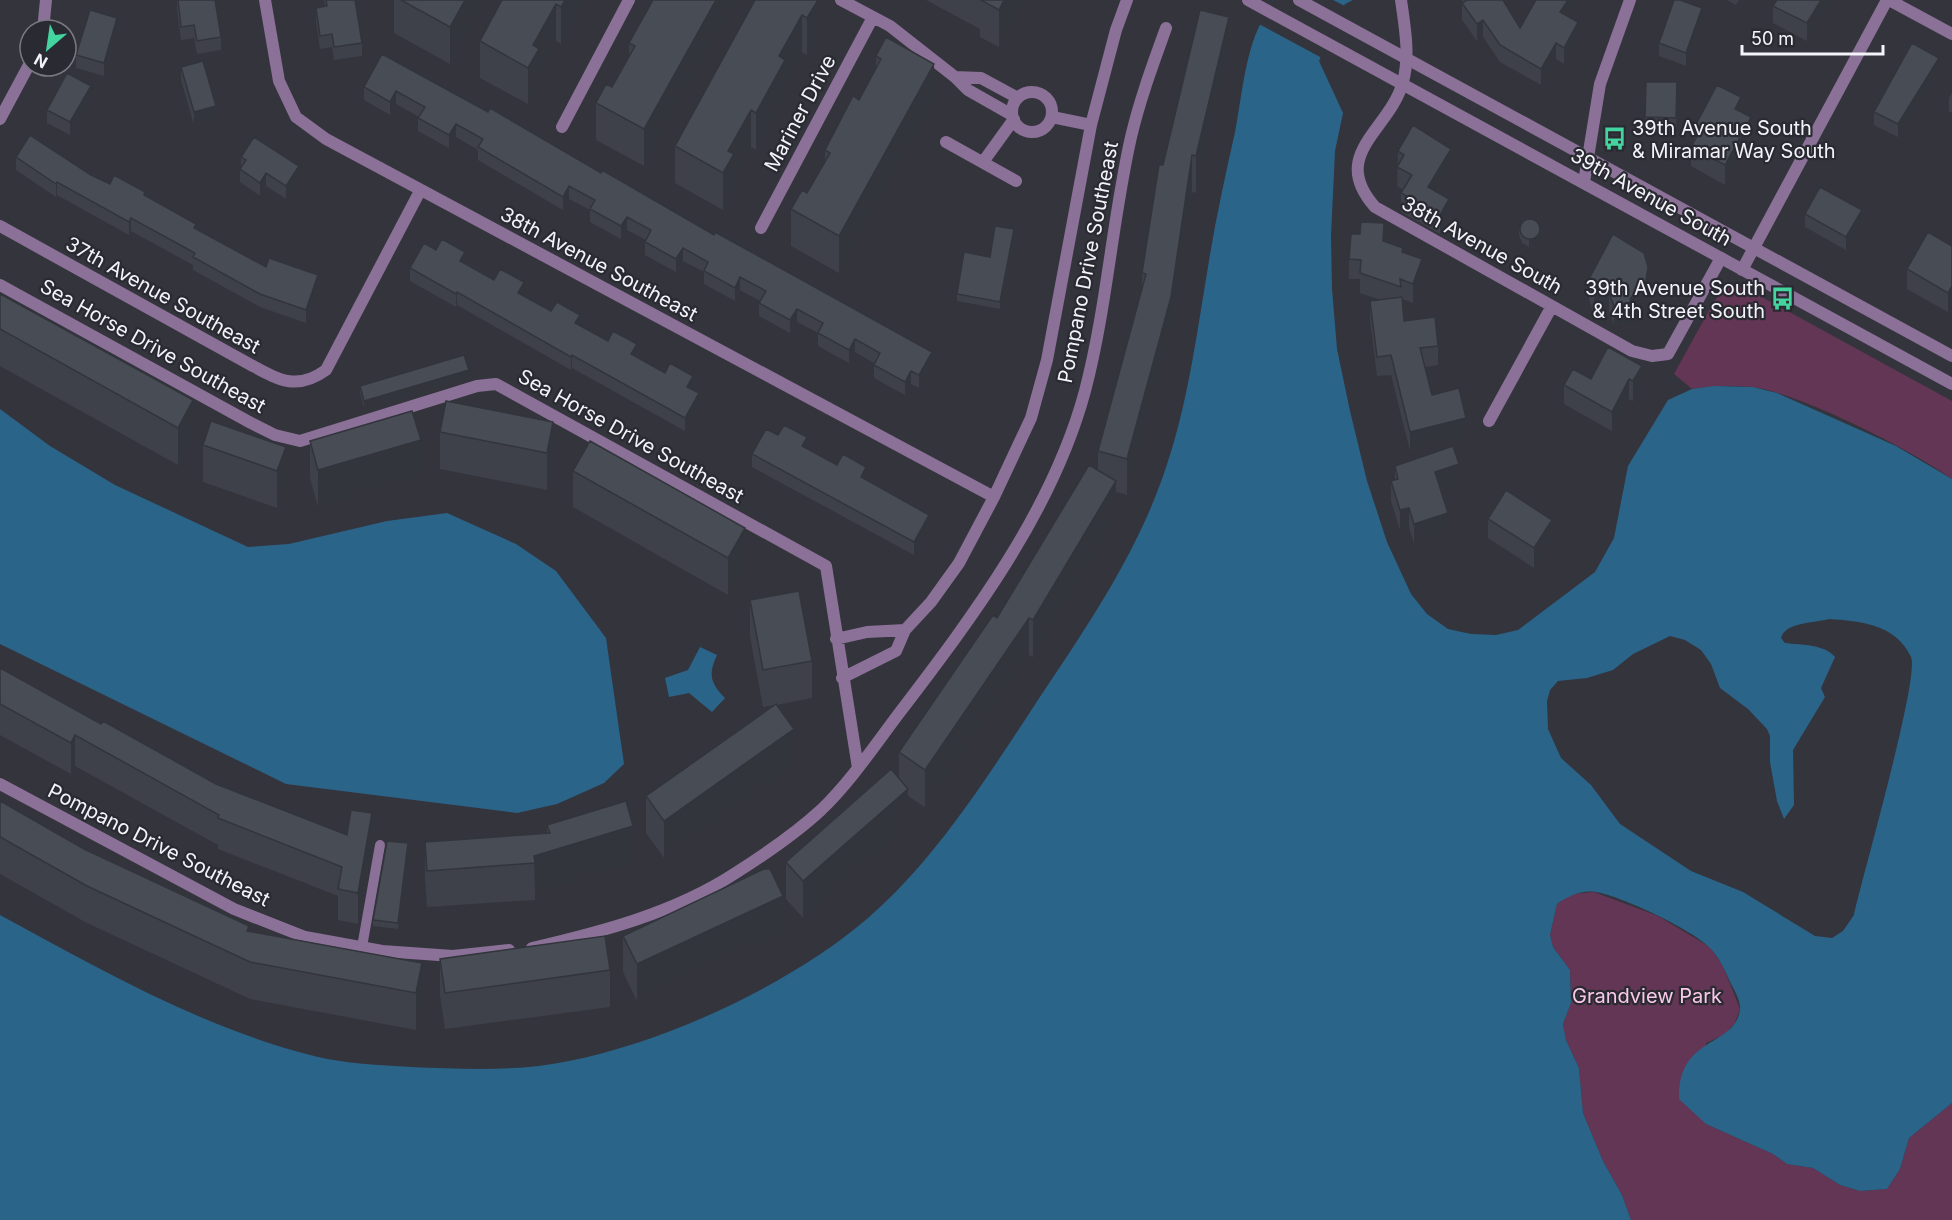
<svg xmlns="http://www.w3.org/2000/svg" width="1952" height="1220" font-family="Inter,sans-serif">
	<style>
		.green { fill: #623654 }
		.water { fill: #2b6489; fill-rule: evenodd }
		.pier { fill: #34343d }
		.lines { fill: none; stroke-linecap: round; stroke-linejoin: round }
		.service { stroke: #8b7197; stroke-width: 10 }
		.minor { stroke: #8b7197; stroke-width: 12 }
		.tertiary { stroke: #8b7197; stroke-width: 12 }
		.wall { fill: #3e4149 }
		.shaded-wall { fill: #32353c }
		.building { fill: #484c55; stroke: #32353c; stroke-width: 1.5 }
		.labels { text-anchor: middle; stroke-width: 4.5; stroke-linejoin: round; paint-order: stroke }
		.street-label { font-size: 20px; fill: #f3f3f9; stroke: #2a2a32 }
		.poi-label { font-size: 20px; fill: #f3f3f9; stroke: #2a2a32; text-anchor: start }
		.park-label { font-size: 20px; fill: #f9c8e8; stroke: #2a2a32 }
	</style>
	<rect width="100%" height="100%" fill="#34343d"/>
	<path class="green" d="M1729,282L1749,290L1952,401V479C1914,451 1797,392 1752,387C1732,385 1711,386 1692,389L1674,374L1713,303Z
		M1594,892L1658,916L1710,947L1723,966L1740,1009L1735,1023L1724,1035L1706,1043V1124L1773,1154L1787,1164L1813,1168L1840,1185L1860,1191L1887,1189L1900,1169L1909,1138L1952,1103V1220H1631L1622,1195L1603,1161L1583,1113L1579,1068L1566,1040L1563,1024L1571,1003L1570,970L1553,947L1550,935L1557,904L1571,894Z"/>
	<path class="water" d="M1273,0H1353L1345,4L1319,61L1343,113L1335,151L1331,236L1332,289L1337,349L1350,411L1367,481L1387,542L1411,594L1427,614L1448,629L1471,634L1496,635L1518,630L1595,572L1614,538L1628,466L1668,400L1692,389L1714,386L1753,387L1777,393L1896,446L1952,479V1103L1909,1138L1900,1169L1887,1189L1860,1191L1840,1185L1813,1168L1787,1164L1773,1154L1706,1124L1679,1099C1678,1035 1734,1048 1740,1010C1741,1002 1735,991 1731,984C1726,972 1720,959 1711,949C1694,930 1621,896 1596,892C1581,890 1569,896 1557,904L1550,935L1553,947L1570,970L1571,1003L1563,1024L1566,1040L1579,1068L1583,1113L1603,1161L1622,1195L1631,1220H0V915C100,969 202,1028 314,1056C346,1064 379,1065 411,1067C463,1069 517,1072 569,1061C669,1041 791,984 868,918C930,864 976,794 1021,726C1073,646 1130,569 1162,479C1187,411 1196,338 1208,267C1215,222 1225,177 1235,132C1241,101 1244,65 1255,36C1260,23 1267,12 1273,0ZM1829,619C1860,621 1896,624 1911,657C1920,677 1862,878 1854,915L1843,931L1832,938L1815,936L1743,892L1691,871L1620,824L1591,785L1561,758L1548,729L1547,701L1550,690L1558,681L1587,678L1613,670L1633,654L1670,636L1685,640L1701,650L1711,664L1720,688L1748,709L1767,729L1770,736V762L1777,801L1784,819L1794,805L1793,750L1825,697L1821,688L1835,657C1824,644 1802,645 1785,643L1781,638C1785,622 1815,623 1829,619Z
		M0,409L50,446L115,485L248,547L289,544L387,521L447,513L516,544L556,571L606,638L624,764L604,783L557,804L517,813L286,784L0,644Z
		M700,647L717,655C708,674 710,683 725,698L712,712L689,693L669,697L665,678L688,670Z"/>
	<path class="pier" d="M1273,0H1333L1347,7L1322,58L1259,24Z"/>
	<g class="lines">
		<path class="service" d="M362,947L380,845"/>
		<path class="minor" d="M265,0L279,81L296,117L326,139L994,497
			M841,0L890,26L955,77L968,90L1012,115
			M1401,0C1405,28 1410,55 1403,82C1390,130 1328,154 1375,207L1632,351L1652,356L1668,354L1721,258
			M1889,0L1952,34
			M43,30L46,0
			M955,77L981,78L1018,98
			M1012 112a20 20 0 1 1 40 0a20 20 0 1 1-40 0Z
			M1052,117L1091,125
			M0,119L30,63
			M562,127L629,0
			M946,142L1016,181
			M983,162L1014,119
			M1584,182L1600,84L1630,0
			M0,226L251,365C279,380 297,391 326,370L420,191
			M761,228L873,17
			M0,285L251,423L275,435L300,441L477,386L496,384L826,566L858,768
			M1489,421L1552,306
			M836,639L867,632L905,630
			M842,678L896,651L905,630L931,602L959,563L994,497L1031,418L1047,360L1091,125L1116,30L1127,0
			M0,784L234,909L305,937L382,951L453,956L509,950
			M532,948C601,932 674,913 734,874C764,855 795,834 821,810C851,781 875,745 900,712C974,615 1053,510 1085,391C1107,307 1112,221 1131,137C1140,99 1153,64 1166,28"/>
		<path class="tertiary" d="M1248,0L1952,384
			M1299,0L1952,356
			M1742,270L1887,0"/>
	</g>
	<path class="wall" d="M177,0H215L221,37V50L197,54L194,38L181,40L177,9Z
		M324,0H355L362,43V56L334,60L332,47L320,49L316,21V8L325,7Z
		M394,0H477V15L450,64L394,33Z
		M502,0H584L561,44L556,41L539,72V85L528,104L480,78V41Z
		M653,0L644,166L596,140V103L612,87L629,56V43Z
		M818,0V37L807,55L802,52L785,83V96L756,150L751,147L734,178V191L723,210L675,183V146Z
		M926,0H1024L999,47L980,37V29Z
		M1462,0H1503L1520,28L1536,0H1579L1568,17L1578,39L1564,64L1556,59L1541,85L1500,62L1483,37L1477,41L1462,20Z
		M1727,0H1739L1736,5Z
		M1777,0H1832L1807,41L1773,23V6Z
		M1702,21L1686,66L1659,56V43Z
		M117,31L104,76L76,68V55Z
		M886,37L934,100L839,273L791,246V209L807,193L825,162V150L859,100L876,68V56Z
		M382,54L932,365L919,388L911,384L905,395L874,378V363L855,352L849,363L818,346V333L797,322L790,333L759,316V303L760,301L740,290L735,301L704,284V272L683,261L676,272L645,255V242L646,240L627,230L621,239L590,222V210L569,199L563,210L478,160V150L456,137L449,148L418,131V118L419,117L396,104L390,115L364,100V87Z
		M1229,54L1196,193L1192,192L1171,334L1127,495L1116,492V517L1033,657L1029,655L925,807L908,796V826L803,918L786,899V862L899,778V752L997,618L1098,470V451L1142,290V273L1163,165Z
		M181,67L216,119L194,125L181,80Z
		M1939,71L1898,137L1874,125V112Z
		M1646,82H1677L1676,131L1645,130Z
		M1952,93V113L1949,111V98Z
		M91,99L70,135L47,123V110Z
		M1741,112L1751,137L1725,185L1691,166V147L1694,141V128Z
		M1398,151L1451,168L1437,192L1449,218L1440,234L1401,212V193L1403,190L1397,186Z
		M16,157L91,175L110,184L145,196L196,229L266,267L318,288L306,323L260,307L193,270V265L131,231L129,235L57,195L56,197L16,170Z
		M241,157L299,179L286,199L266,186L260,196L240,182V169L241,167Z
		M1805,214L1862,223L1846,250L1805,227Z
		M1519,228L1541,236L1538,244L1529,247L1522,243L1519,235Z
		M1014,236L1000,309L957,301V294Z
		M1384,241L1403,253L1422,279L1413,303L1402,299L1404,321L1438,346V365L1425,367L1432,395L1466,437L1410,451L1391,375L1377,376L1370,320V301L1381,300L1360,293V279H1349V259Z
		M1952,246L1948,312L1907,289V269Z
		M465,263L693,389L699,406L685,431L572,368L571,370L457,305L456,307L410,281V268Z
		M1589,279L1648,286L1646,300L1631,317V322L1614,325L1609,312L1594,315L1589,299Z
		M0,294L193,437L178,465L0,366Z
		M1608,347L1642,385L1633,401L1629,399L1612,431L1564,404V385L1591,379Z
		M469,376L364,408L360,393V386Z
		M553,422V459L547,490L440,469V432Z
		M778,435L807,449L866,480L929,528L914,555L752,467V454Z
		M310,441L421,477L318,507L310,478Z
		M203,445L286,447V484L277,508L203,482Z
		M1395,466L1459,483L1441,489L1448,532L1414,544L1409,527L1400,530L1391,501V481L1395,480Z
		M573,471L745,565L728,595L573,507Z
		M1488,519L1552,539L1534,568L1488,538Z
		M750,600L812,661V698L777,705L794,766L664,858L646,833V796L774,705L763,707L750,637Z
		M0,668L101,724L216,784L372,845L358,924L338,920V896L218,849V845L75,766L71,774L0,735Z
		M0,801L84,849L249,931L422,963V1000L416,1030L250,999L87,923L0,874Z
		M547,825L633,863L535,893V900L427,907L425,879V842L547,834Z
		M408,850L398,929L373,926V920Z
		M783,933L637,1001L623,972V936Z
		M440,959L610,970V1007L445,1029L440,996Z"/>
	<path class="shaded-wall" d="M465,0H477V15L450,64V27Z
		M565,0H584L561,44V7Z
		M716,0H737L644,166V129Z
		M818,0V37L807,55V18Z
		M1004,0H1024L999,47V10Z
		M1568,0H1579L1560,29V12Z
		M1821,0H1832L1807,41V23Z
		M556,4V41L539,72V85L528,104V68L533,45Z
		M1702,8V21L1686,66V53Z
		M802,15V52L785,83V96L756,150V113L779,56Z
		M1229,17V54L1196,193V156Z
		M117,18V31L104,76V63Z
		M1483,20V37L1477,41V24Z
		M1578,22V39L1564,64V48Z
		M1556,43V59L1541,85V69Z
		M1939,58V71L1898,137V124Z
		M934,64V100L839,273V236Z
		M91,86V99L70,135V122Z
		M396,91V104L390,115V102Z
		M1741,97V116L1735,109Z
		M216,106V119L194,125V112Z
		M751,110V147L734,178V191L723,210V173L728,151Z
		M1751,117V137L1725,185V165Z
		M456,124V137L449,148V135Z
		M1451,149V168L1428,206V187Z
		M1192,155V192L1171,334L1127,495V459Z
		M299,166V179L286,199V186Z
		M266,173V186L260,196V183Z
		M57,182V195L56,197V184Z
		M569,186V199L563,210V197Z
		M1449,199V218L1440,234V215Z
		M1862,210V223L1846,250V237Z
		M627,217V230L621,239V226Z
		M131,218V231L129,235V222Z
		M1014,229V236L1000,309V302Z
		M1541,230V236L1538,244L1529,247V240Z
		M683,248V261L676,272V259Z
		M465,252V265L460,261Z
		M1422,259V279L1413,303V284Z
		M1648,267V286L1646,300L1631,317V322L1614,325V306L1630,299Z
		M318,275V288L306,323V310Z
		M740,277V290L735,301V288Z
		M524,282V295L518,306V293Z
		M1952,286V305L1948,312V293Z
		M457,292V305L456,307V294Z
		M1609,293V312L1594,315V296Z
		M797,309V322L790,333V320Z
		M580,315V328L575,323Z
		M855,339V352L849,363V350Z
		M637,344V357L631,367V354Z
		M932,352V365L919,388V375Z
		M572,355V368L571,370V357Z
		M1642,366V385L1633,401V381Z
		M469,370V376L364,408V401Z
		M911,371V384L905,395V382Z
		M693,376V389L687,400V387Z
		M1629,379V399L1612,431V412Z
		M699,393V406L685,431V418Z
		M193,400V437L178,465V428Z
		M1466,418V437L1410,451V432Z
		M553,422V459L547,490V453Z
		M807,437V450L802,446Z
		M421,440V477L318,507V470Z
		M286,447V484L277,508V471Z
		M1459,464V483L1435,491V472Z
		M866,467V480L861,477Z
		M1116,481V517L1033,657V620Z
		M1409,508V527L1400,530V510Z
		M1448,513V532L1414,544V524Z
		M929,515V528L914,555V542Z
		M1552,520V539L1534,568V548Z
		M745,528V565L728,595V558Z
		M1029,618V655L925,807V770Z
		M794,729V766L664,858V821Z
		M75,735V766L71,774V743Z
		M908,789V826L803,918V881Z
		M372,813V845L358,924V893Z
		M633,826V863L535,893L534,856Z
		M408,843V850L398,929V923Z
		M783,896V933L637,1001V964Z
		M422,963V1000L416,1030V993Z"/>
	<path class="building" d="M178,0H215L221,37L197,41L194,25L181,27Z
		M326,0H355L362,43L334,47L332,34L320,36L316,8L327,6Z
		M401,0H465L450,27Z
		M502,0H565L561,7L556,4L533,45L539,49L528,68L480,41Z
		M653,0H716L644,129L596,103L606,84L612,87L635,46L629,43Z
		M755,0H818L807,18L802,15L779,56L785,60L756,113L751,110L728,151L734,154L723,173L675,146Z
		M981,0H1004L999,10Z
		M1467,0H1503L1520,28L1536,0H1568L1560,12L1578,22L1564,48L1556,43L1541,69L1500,45L1483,20L1477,24L1462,3Z
		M1674,0H1680L1702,8L1686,53L1659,43Z
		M1777,0H1821L1807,23L1773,6Z
		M90,10L117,18L104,63L76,55Z
		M1200,10L1229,17L1196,156L1192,155L1171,297L1127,459L1098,451L1146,274L1142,273L1159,165H1163Z
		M886,37L934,64L839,236L791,209L802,190L807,193L830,153L825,150L853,96L859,100L881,59L876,56Z
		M1912,43L1939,58L1898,124L1874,112Z
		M382,54L488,112L490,108L601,173L602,170L714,235L715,232L932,352L919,375L911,371L905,382L874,365L880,353L855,339L849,350L818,333L823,323L797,309L790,320L759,303L766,291L740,277L735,288L704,271L708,262L683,248L676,259L645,242L651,230L627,217L621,226L590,209L595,200L569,186L563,197L478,147L483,139L456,124L449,135L418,118L425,107L396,91L390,102L364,87Z
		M203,61L216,106L194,112L181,67Z
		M67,73L91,86L70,122L47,110Z
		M1646,82H1677L1676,118L1645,117Z
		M1717,85L1741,97L1735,109L1751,117L1725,165L1691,147L1700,131L1694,128Z
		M1413,125L1451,149L1428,187L1449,199L1440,215L1401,193L1412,175L1397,167L1404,155L1398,151Z
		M30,135L91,175L110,184L114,175L145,192L144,195L196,224L194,228L266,267L269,258L318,275L306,310L260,294L193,257L195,253L131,218L129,222L57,182L56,184L16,157Z
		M254,137L299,166L286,186L266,173L260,183L240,169L246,160L241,157Z
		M1820,187L1862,210L1846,237L1805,214Z
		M1520 229a10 10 0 1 1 20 0a10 10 0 1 1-20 0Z
		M1361,222L1384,223L1383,241L1403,248L1402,252L1422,259L1413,284L1400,279L1401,287L1360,273L1361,260L1349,259L1351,234H1360Z
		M995,226L1014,229L1000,302L957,294L964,252L990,257Z
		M1928,232L1952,246V286L1948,293L1907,269Z
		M1613,234L1644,253L1648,267L1646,280L1630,299L1631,302L1614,306L1609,293L1594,296L1589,279Z
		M442,239L465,252L460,261L494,280L500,269L524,282L518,293L551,311L557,302L580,315L575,323L608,341L613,331L637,344L631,354L665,373L670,363L693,376L687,387L699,393L685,418L572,355L571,357L457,292L456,294L410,268L424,243L436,250Z
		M0,294L193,400L178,428L0,329Z
		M1402,297L1404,321L1435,317L1438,346L1420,348L1432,395L1459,388L1466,418L1410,432L1391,355L1377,357L1370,301Z
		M1608,347L1642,366L1633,381L1629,379L1612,412L1564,385L1573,369L1591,379Z
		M464,355L469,370L364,401L360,386Z
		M446,401L553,422L547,453L440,432Z
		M412,411L421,440L318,470L310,441Z
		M211,421L286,447L277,471L203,445Z
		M784,425L807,437L802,446L837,465L843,454L866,467L861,477L929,515L914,542L752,454L766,429L778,435Z
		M590,441L745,528L728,558L573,471Z
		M1453,446L1459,464L1435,472L1448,513L1414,524L1409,508L1400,510L1391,481L1398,479L1395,466Z
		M1089,465L1116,481L1033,620L1029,618L925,770L899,752L993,615L997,618Z
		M1506,490L1552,520L1534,548L1488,519Z
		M799,591L812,661L763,670L750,600Z
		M0,668L101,724L103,721L216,784L347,835L351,810L372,813L358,893L338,889L342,867L218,818L219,815L75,735L71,743L0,704Z
		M776,704L794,729L664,821L646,796Z
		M891,769L908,789L803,881L786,862Z
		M0,801L84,849L249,926L247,931L422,963L416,993L250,962L87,886L0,837Z
		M626,801L633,826L534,856L535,863L427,871L425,842L550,833L547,825Z
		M387,841L408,843L398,923L373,920Z
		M764,869H770L783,896L637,964L623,936Z
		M605,936L610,970L445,993L440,959Z"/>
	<defs>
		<symbol id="bus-bare" viewBox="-9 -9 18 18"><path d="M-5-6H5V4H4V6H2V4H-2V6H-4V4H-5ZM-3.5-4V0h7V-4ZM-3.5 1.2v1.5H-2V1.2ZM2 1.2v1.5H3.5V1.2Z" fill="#43d4a0" stroke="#2a2a32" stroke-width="2.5" paint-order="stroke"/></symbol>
	</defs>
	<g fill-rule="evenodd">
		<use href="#bus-bare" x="1598" y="122" width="33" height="33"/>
		<use href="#bus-bare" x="1766" y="282" width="33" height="33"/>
	</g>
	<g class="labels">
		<g class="street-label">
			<text transform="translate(800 113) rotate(-62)" y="7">Mariner Drive</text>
			<text transform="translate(1651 197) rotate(29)" y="7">39th Avenue South</text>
			<text transform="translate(1482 245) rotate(29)" y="7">38th Avenue South</text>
			<text transform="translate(1088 262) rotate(-79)" y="7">Pompano Drive Southeast</text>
			<text transform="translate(599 264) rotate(28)" y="7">38th Avenue Southeast</text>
			<text transform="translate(163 295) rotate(29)" y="7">37th Avenue Southeast</text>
			<text transform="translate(153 346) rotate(29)" y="7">Sea Horse Drive Southeast</text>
			<text transform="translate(631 436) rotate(29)" y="7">Sea Horse Drive Southeast</text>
			<text transform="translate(159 845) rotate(27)" y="7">Pompano Drive Southeast</text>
		</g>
		<g class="poi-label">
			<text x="1632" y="135">39th Avenue South<tspan x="1632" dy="23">&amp; Miramar Way South</tspan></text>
			<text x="1765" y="295" text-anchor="end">39th Avenue South<tspan x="1765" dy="23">&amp; 4th Street South</tspan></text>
		</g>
		<g class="park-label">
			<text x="1647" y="1003">Grandview Park</text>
		</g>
	</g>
	<g transform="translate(48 48) rotate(209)"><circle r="28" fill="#2a2a32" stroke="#7a7a82" stroke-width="1.5"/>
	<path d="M0-4.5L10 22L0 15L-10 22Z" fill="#43d4a0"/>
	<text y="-9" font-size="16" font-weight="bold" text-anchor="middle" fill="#f3f3f9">N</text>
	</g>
	<path d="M1742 45v9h141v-9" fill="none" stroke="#f3f3f9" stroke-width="3"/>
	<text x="1751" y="45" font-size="18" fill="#f3f3f9" stroke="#2a2a32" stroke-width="4.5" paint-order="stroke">50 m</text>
</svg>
